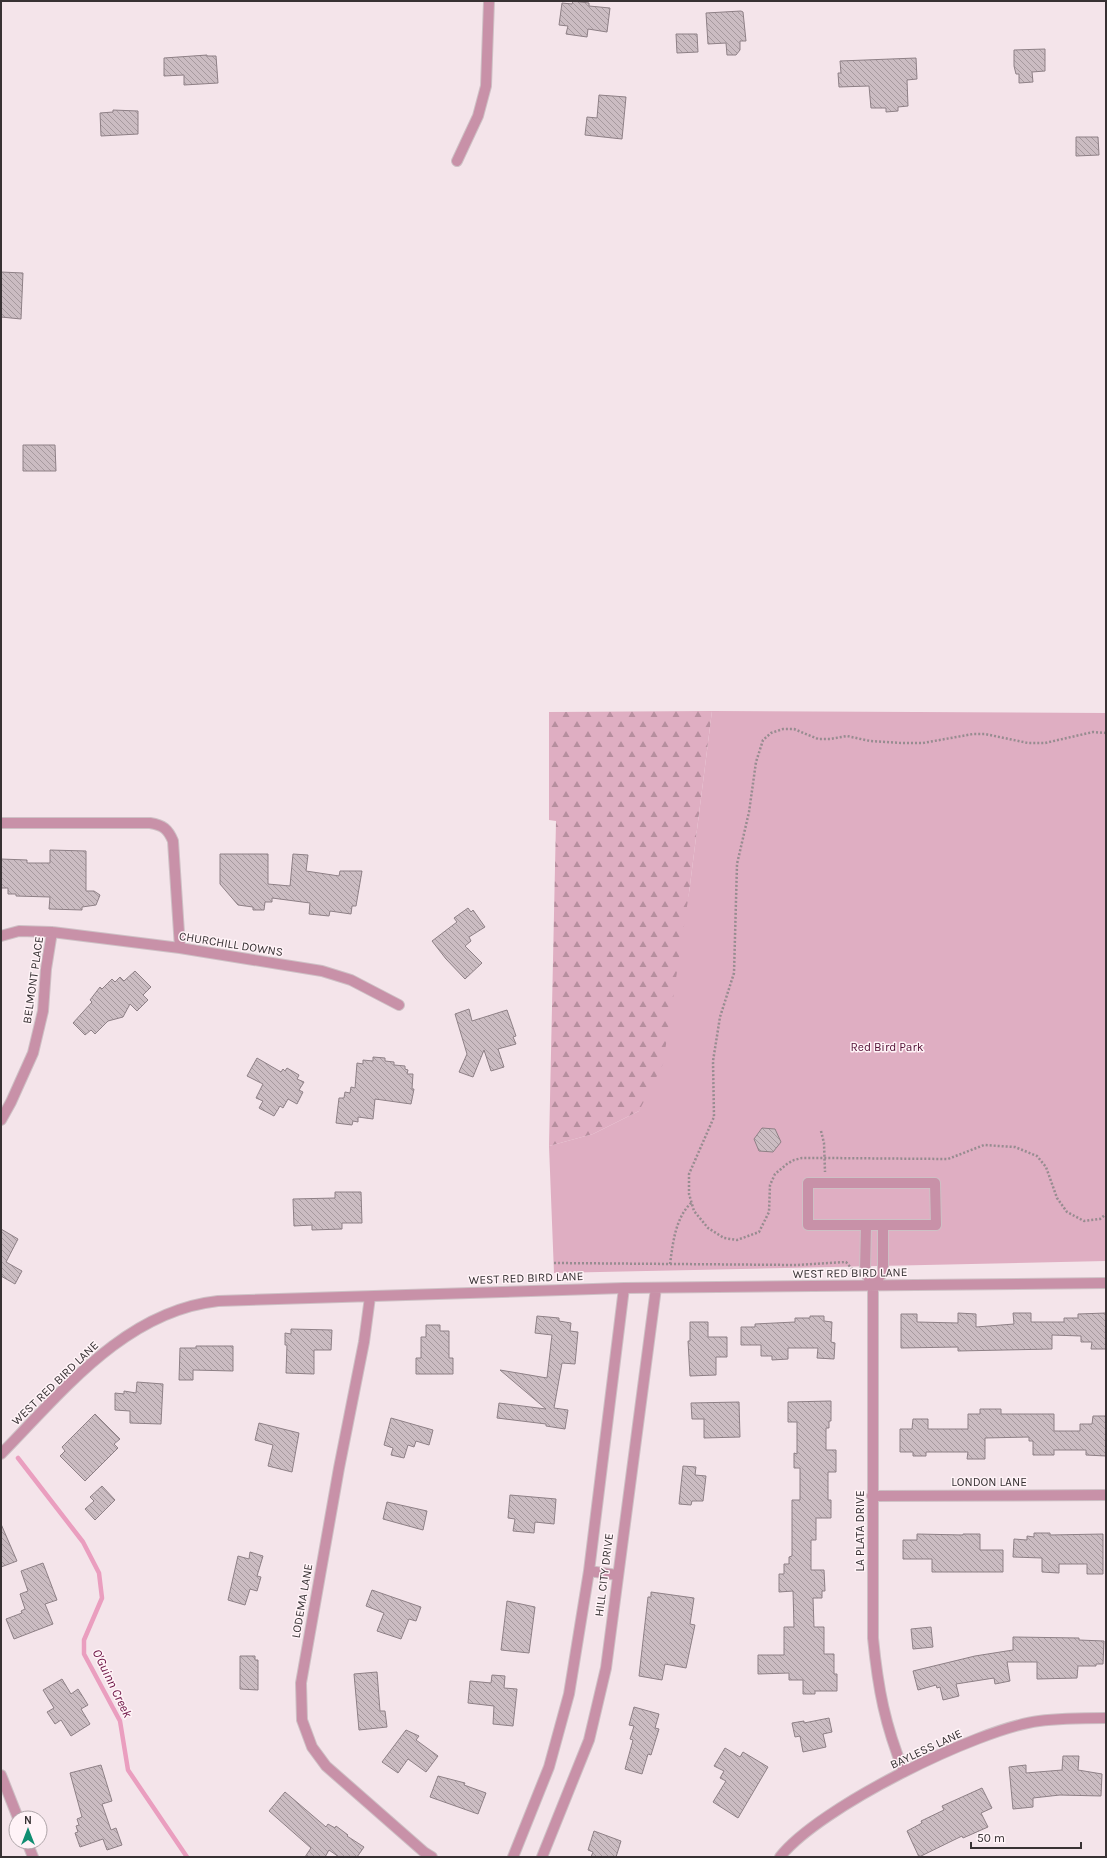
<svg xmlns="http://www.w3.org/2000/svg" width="1107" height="1858" font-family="Karla,sans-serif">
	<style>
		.green { fill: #dfaec2 }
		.forest { fill: url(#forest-firs) }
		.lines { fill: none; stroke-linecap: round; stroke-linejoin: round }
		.stream { stroke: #ea9ebf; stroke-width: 4.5 }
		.building { fill: url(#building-back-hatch); stroke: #8e8086 }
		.minor-casing { stroke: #cec0c5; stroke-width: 12 }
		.path { stroke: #978c90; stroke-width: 2.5; stroke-dasharray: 2 2; stroke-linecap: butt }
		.minor { stroke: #c891a8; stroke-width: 10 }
		.labels { text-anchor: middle; stroke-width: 3; stroke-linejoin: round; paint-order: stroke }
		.street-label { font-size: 12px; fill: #373133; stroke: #fff3f7 }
		.park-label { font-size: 12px; fill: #510e33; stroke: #fff3f7 }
		.water-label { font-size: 13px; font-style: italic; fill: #6e1646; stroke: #fff3f7 }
	</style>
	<defs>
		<pattern id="forest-firs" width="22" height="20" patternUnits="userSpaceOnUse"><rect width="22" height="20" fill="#dfaec2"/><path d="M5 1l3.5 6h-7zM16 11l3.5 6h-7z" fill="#b68e9e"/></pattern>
		<pattern id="building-back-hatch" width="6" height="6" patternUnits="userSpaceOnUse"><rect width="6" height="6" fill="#cbbcc2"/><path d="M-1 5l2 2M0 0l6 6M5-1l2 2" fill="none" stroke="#a6999e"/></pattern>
	</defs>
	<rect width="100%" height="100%" fill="#f4e4ea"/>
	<path class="green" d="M712,711L1106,713V1261L554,1273L549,1146L593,1134L639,1111L689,893Z"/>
	<path class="forest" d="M712,711L689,893L663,1064L639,1111L593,1134L549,1146L556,821L549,820V712Z"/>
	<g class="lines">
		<path class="stream" d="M18,1458L83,1542L99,1573L102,1598L84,1640V1654L120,1721L128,1770L187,1857"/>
	</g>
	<path class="building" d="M573,1L589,3V6L610,8L607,32L588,29L587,37L566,34L568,26L559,25L562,3L572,4Z
		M741,11L743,12L746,41H740V50L736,55H727L726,43L708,44L706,13Z
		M676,34H697L698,52L677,53Z
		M1045,49V71L1032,72L1033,82L1019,83V74H1016L1014,66V50Z
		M207,55V56H216L218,83L184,85V75L164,76V58Z
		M916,58L917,79L907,80L908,106L898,107V111L886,112V108H871L869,86L839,87L838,73H841L840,61Z
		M599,95L626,97L622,139L585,135L587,117L597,118Z
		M113,110L138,111V134L101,136L100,113L113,112Z
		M1076,137H1098L1099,155L1076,156Z
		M1,272L23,273L21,319L1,317Z
		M23,445H55L56,471H23Z
		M50,850L86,851V891H94L100,895L96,905L82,907V910L49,909L50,897L16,896V894H8V888H1V859L27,860V863H50Z
		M220,854H268V884L290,886L293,854L308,855L306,871L339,876L340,871H362L356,906H352L351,914L330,911L329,916L309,914L310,903L272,898V902H265L264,910H253V907L238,905L220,884Z
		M468,908L471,912L473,910L485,927L469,937L471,941L465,946L482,963L465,979L446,959L432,941L457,922L454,918Z
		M135,971L151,987L143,995L148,1000L137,1011L130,1004L123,1017L108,1021L95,1034L91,1030L85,1035L73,1023L92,1002L90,1000L100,987L102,989L112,979L115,982L120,977L124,981Z
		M469,1009L472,1021L507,1010L516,1036L513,1037L516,1044L498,1049L504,1067L491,1071L484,1050L473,1077L459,1072L467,1054L455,1014Z
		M373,1057L385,1058V1061L394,1062V1065L405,1066V1069L408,1070L407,1074H413L412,1089H414L411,1104L375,1099L373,1119L358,1117V1122L353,1121L352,1125L336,1123L339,1098H344L345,1092L350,1093L351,1087L355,1088L357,1063L363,1064V1060L373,1061Z
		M257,1058L281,1072L283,1069L285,1071L287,1068L299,1075L297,1079L304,1082L299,1090L303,1092L297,1104L288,1099L283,1108L280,1106L274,1116L259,1108L263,1101L256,1098L263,1084L247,1076Z
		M762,1128L775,1129L781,1142L773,1152L759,1151L754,1139Z
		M335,1192H361L362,1223H342V1229L312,1230V1225L294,1226L293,1199L335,1198Z
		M1,1229L18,1239L6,1262L22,1271L15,1284L1,1276Z
		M958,1313L976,1314V1327L1014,1324L1013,1313H1031V1322H1064V1318H1078V1314L1106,1313V1349H1091L1092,1342H1081V1336L1052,1335V1349L958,1351V1347L901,1348V1314H917V1322L958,1323Z
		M537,1316L559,1318V1321L571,1323L570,1331L578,1332L575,1364L562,1363L554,1408L568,1410L565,1429L546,1426V1424L497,1418L499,1403L546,1409L500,1370L547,1378L552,1335L535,1333Z
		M810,1316H824V1321L832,1322L831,1342L835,1343L834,1359L817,1358L818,1348H788V1359L772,1360V1356H761V1345H741V1327H755V1324L795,1322V1318H810Z
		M690,1322H708V1337H727V1357H716V1375L690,1376L688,1341H690Z
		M426,1325H440V1331H449V1358H453V1374H416V1358H421V1337H426Z
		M291,1329L332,1330L331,1350H314V1374L286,1373L287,1345H285V1333L291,1334Z
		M196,1346H233V1371L193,1370V1380H179L180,1348H196Z
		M137,1382L163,1384L161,1424L130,1423V1411L115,1410V1393L124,1394V1391L136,1393Z
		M831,1401V1421H829V1428H826V1450H836V1472H828V1500H831V1518H816V1540H811V1570H824L825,1591H822V1598H813L814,1627H824V1654H834V1674H837V1691H815V1694H803V1680H789V1673L758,1674V1655H784V1627H794L793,1591L779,1592V1574H784V1564H789V1557L792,1556V1500H800V1468H794V1453L797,1454V1422H788V1402Z
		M739,1402L740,1437L704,1438V1419H692L691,1403Z
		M980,1409H1001V1414H1054V1431H1080V1424H1092L1093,1416H1106V1456L1086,1455V1450H1054V1455H1033V1441H1029V1437L985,1438V1459H967L968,1452H926V1456H913V1452H900V1429H912L913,1419H928V1429H968V1414H980Z
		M95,1414L120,1439L114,1444L118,1448L85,1481L60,1456L65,1451L62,1447Z
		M391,1418L433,1430L429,1445L416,1441L414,1447L408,1445L404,1458L391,1455L393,1448L384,1445Z
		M259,1423L299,1433L292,1472L268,1466L273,1445L255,1440Z
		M683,1466L696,1467L695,1475L706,1476L703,1501H692L691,1505L679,1504Z
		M102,1486L115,1500L95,1520L85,1509L94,1501L90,1497Z
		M510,1495L556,1499L554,1524L535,1522L534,1533L513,1531L515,1519L508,1518Z
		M387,1502L427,1511L423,1530L383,1519Z
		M1,1524L17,1561L1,1567Z
		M1034,1533H1050V1535L1103,1534V1574H1087V1564H1059V1573L1042,1572V1558L1013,1557L1014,1539L1027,1540V1536L1034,1537Z
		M917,1534L963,1535V1534H980V1550H1003V1572H932V1559H903V1540H917Z
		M250,1552L263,1556L257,1576L261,1577L257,1591L250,1589L245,1605L228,1600L238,1556L249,1559Z
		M43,1563L57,1600L45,1604L53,1624L14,1639L6,1619L22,1613L21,1611L25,1609L20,1594L28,1591L21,1571Z
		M372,1590L421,1607L416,1621L409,1619L401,1639L377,1631L384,1613L366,1606Z
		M651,1592L694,1598L690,1624L695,1625L686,1668L665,1664L662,1680L639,1676L648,1597H651Z
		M507,1601L535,1607L529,1653L501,1650Z
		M931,1627L933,1647L913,1649L911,1629Z
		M1013,1637L1079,1638V1640L1104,1641L1103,1664H1096V1666H1078L1077,1678L1037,1679V1662H1007L1010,1681L995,1684L994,1678L956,1684L959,1696L943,1700L940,1687L937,1688L936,1685L918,1690L913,1671L975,1656L1013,1650Z
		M240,1656H255V1660H258V1690L240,1689Z
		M377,1672L380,1711H385L387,1727L359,1730L354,1674Z
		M492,1675L505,1676L504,1688L517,1689L513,1726L493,1724L494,1706L468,1703L470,1681L491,1683Z
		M62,1679L71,1694L78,1689L88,1705L81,1709L90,1724L71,1736L61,1720L55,1724L47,1712L54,1708L43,1690Z
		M634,1707L659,1714L655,1728L659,1729L651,1755L648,1754L642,1774L625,1769L633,1740L630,1739L634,1726L629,1725Z
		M829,1718L832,1732L823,1734L826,1747L803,1752L800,1736L795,1737L792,1723L804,1721V1723Z
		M406,1730L419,1736L416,1740L438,1756L426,1772L408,1759L398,1773L382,1762Z
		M725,1748L740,1757L743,1752L768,1767L738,1818L713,1802L726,1781L720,1778L724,1771L714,1766Z
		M1063,1756H1079L1078,1770L1102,1774L1101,1796L1060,1795L1033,1798V1807L1013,1809L1009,1767L1026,1765V1773L1062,1770Z
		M101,1765L112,1801L102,1804L111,1830L116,1828L122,1845L107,1850L103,1839L80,1847L75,1833L78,1832L76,1826L79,1825L77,1819L82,1817L70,1773Z
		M438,1776L465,1783L464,1785L486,1793L478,1814L430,1797Z
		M982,1788L992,1808L981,1813L988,1827L963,1838L962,1836L919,1857L907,1831L922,1823L921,1821L944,1810L942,1806Z
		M285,1792L326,1827L328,1824L335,1828L336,1826L348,1835L347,1836L364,1847L357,1857H339L329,1850L325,1857H305L311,1848L269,1811Z
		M594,1831L621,1841L616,1857H591L593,1852L588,1850Z"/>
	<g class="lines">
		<defs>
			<path id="minor" d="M457,161L478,116L486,86L489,1
				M1,823H150C163,825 168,829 173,841L180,948
				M1,936L19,931L52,932L180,948L322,971L351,980L399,1005
				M1,1120L11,1102L33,1053L43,1011L46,969L52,932
				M808,1183H935L936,1225H808Z
				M866,1225L865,1272L873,1285
				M873,1285V1638C878,1689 885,1725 904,1772
				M873,1285L883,1272V1225
				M370,1297L364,1342L339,1468L301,1683L302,1720L312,1747L326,1766L424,1852L432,1857
				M1,1454C62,1392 125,1311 218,1301L624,1288L1106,1283
				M872,1496L1106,1495
				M589,1571L617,1575
				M1,1775L18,1818
				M27,1842L33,1857
				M513,1857L549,1767L569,1694L589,1571L624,1288
				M542,1857L589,1740L606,1668L656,1288
				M780,1857C818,1808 977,1729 1039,1721C1061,1718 1084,1718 1106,1718"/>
		</defs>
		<use href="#minor" class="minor-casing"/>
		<path class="path" d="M1106,733L1093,732L1045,743H1028L985,734H973L923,743H901L870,741L847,736L830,739H818L794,729H783L771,733L763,740L756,762L749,812L737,864L734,973L720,1017L713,1061L714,1117L689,1174V1194L694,1211L708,1228L724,1238L737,1240L759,1232L769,1212L770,1185L775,1174L787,1164L794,1160L802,1158H825L948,1159L984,1145L1015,1147L1037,1156L1046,1167L1057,1198L1067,1212L1084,1221L1100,1219L1106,1214
			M821,1131L824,1143L825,1172
			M554,1263L796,1265L846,1262L852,1269
			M670,1264C673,1243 675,1218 692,1202"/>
		<use href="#minor" class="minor"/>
	</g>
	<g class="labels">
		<g class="street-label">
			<text transform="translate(231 944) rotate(9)" y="4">CHURCHILL DOWNS</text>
			<text transform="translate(33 980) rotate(-82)" y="4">BELMONT PLACE</text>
			<text transform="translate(850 1273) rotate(-1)" y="4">WEST RED BIRD LANE</text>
			<text transform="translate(526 1278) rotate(-2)" y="4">WEST RED BIRD LANE</text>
			<text transform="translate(55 1383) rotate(-44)" y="4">WEST RED BIRD LANE</text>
			<text x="989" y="1486">LONDON LANE</text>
			<text transform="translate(860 1531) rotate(-90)" y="4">LA PLATA DRIVE</text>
			<text transform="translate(604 1575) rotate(-83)" y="4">HILL CITY DRIVE</text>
			<text transform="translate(302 1601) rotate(-80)" y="4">LODEMA LANE</text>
			<text transform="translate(926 1749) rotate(-25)" y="4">BAYLESS LANE</text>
		</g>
		<g class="park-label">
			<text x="887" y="1051">Red Bird Park</text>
		</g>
		<g class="water-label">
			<text transform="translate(113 1683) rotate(64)" y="5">O'Guinn Creek</text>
		</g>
	</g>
	<rect width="1107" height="1858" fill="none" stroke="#373133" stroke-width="4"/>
	<g transform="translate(28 1830)"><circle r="19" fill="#fff3f7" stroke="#afa5a9"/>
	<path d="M0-3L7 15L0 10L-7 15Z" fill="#108d71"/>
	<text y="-6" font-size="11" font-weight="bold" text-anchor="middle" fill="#373133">N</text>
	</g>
	<path d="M971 1842v6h110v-6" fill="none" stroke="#373133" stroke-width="2"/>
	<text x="977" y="1842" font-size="12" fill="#373133" stroke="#fff3f7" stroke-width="3" paint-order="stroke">50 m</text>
</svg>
